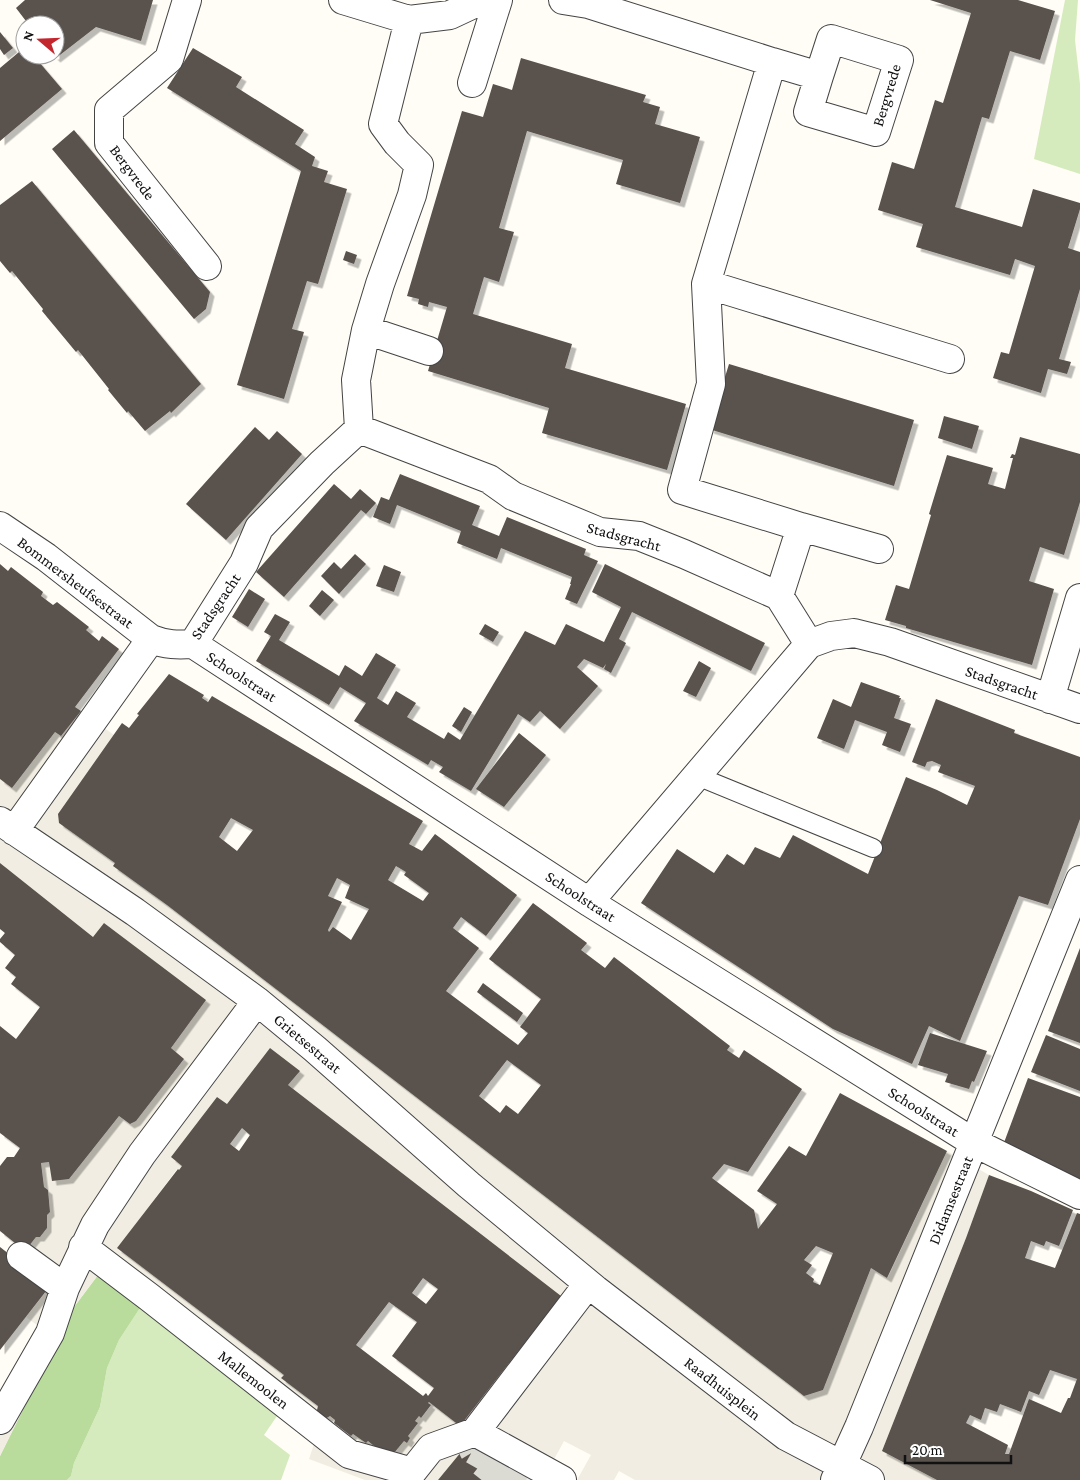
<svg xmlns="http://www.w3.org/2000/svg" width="1080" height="1480" font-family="'Crimson Pro',serif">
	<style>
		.green { fill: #d5ebbd }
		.forest { fill: #b9dc9c }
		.plaza { fill: #f1ede2; fill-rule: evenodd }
		.building { fill: #5a524d; fill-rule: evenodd; filter: url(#shadow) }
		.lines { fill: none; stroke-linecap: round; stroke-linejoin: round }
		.street-tunnel { stroke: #dbdad3; stroke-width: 28; stroke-dasharray: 28 14; stroke-linecap: butt }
		.lane-casing { stroke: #444; stroke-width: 20 }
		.street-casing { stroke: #444; stroke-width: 30 }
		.lane { stroke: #fff; stroke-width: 18 }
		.street { stroke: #fff; stroke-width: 28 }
		.labels { text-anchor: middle; stroke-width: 5; stroke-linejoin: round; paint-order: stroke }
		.street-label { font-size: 16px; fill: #111; stroke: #fff }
	</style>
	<defs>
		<filter id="shadow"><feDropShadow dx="4.5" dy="4.5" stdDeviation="0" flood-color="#0004"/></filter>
	</defs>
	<rect width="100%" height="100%" fill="#fffdf5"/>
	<path class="green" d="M1065,0H1078L1075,40L1080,84V174L1034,159Z
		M140,1308L279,1413L264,1435L290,1455L281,1480H67L71,1476L74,1463L100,1407L107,1368L119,1340Z"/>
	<path class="forest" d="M98,1275L140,1308L119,1340L107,1368L100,1407L74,1463L71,1476L67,1480H0V1456L74,1307Z"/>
	<path class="plaza" d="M81,711L114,735L60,823L115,863L114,866L167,905L804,1395L823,1390L871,1268L888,1278L947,1151L989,1175L966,1238L882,1451L937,1480H635L619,1471L614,1480H526L466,1446L438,1480H365L309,1459L315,1441L98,1275L74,1307L0,1456V1394L41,1328L26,1317L50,1287L25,1251L36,1237H40L47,1228V1215L50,1212L48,1190L44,1187L41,1163L49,1162L119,1116L126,1122L132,1124L184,1060L171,1048L163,968L104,923L93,937L0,863V779L12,788L55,732L61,736ZM300,1071L288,1085L560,1296L429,1402L428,1403L431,1406L421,1418L419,1416L415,1421L408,1436L410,1438L407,1442L404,1441L394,1453L389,1450L385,1454L368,1441L366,1443L353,1434L351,1436L334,1423L335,1420L330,1416L325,1419L316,1414L318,1406L281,1378L284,1375L118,1248L177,1169L179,1170L182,1166L171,1157L217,1097L227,1104ZM564,1441L591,1455L577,1480L551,1465Z"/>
	<path class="building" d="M25,0H153L141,41L96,27L56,58L53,55H55V25H29L16,8Z
		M930,0H1018L1055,11L1040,60L1010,51L989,119L982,117L955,207L1022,227L1033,189L1080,203V209L1068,248L1080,252V289L1059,359L1071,362L1067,374L1048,369L1041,393L993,378L1001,352L1009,354L1035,266L1015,259L1010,275L916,247L923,224L878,210L892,162L914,169L935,100L943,103L971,13Z
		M0,32L13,48L4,55L0,49Z
		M25,47V55H33L62,89L0,141V68Z
		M193,48L242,77L236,87L304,130L295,144L315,157L312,166L328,171L324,182L347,189L318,284L307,281L292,329L304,332L284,399L237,385L301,171L167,88Z
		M521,58L646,95L643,102L660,107L655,124L700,137L680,203L616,184L623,160L527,131L499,228L514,232L499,282L484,277L473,314L572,344L565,368L686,404L667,470L542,433L549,408L428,371L447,307L429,302L428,307L418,304L419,299L407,296L462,111L483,117L493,84L512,90Z
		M74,130L210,292L206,309L194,319L52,149Z
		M32,181L201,384L171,413L170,411L145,431L128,411L127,413L108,390L109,389L78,350L76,352L42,311L43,309L12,271L10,273L0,261V205Z
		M346,251L357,255L354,264L343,260Z
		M729,364L914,420L894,486L709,429Z
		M944,416L979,426L972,449L938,438Z
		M255,427L269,440L277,431L302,454L226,540L186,504Z
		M1020,437L1080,454V502L1064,555L1040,547L1029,581L1054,589L1032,665L906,628V626L885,620L896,585L909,589L931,515L929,514L947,455L993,468L988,484L1005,489L1013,458H1010L1012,454L1015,455Z
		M400,474L480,506L472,525L499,536L507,517L586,549L584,555L598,561L577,604L565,599L571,584H570L572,577L501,548L497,559L457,543L461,531L397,505L390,524L373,517L381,497L389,500Z
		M334,484L351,499L360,489L376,503L366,514L361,510L284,597L256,572Z
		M355,554L366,564L339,594L321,576L334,562L341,569Z
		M0,564L8,571L11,567L43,592L41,596L53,605L57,602L89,627L86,630L99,641L102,636L119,649L75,707L81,711L61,736L55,732L12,788L0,779Z
		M605,564L765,643L751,671L632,612L619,639L626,643L611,673L604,669L606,664L603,668L584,659L577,667L598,686L560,729L540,711L530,722L518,714L471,791L439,772L443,767L431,760L428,765L354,721L366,703L340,687L329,705L256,661L271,636L264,632L275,614L290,622L279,640L339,676L345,665L362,676L376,653L396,665L377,698L388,705L396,691L416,703L407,717L444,739L448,732L460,740L525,631L555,645L566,624L604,642L621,607L592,592Z
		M384,565L401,572L394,592L376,586Z
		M249,589L265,599L248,627L232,617Z
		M322,590L334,600L320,616L309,606Z
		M485,624L499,632L493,642L479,634Z
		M699,661L711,668L696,697L683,691Z
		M169,674L204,695L202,698L208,702L212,696L423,821L409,844L422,851L435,834L517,895L486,936L461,917L453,928L479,948L446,991L518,1045L528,1033L520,1027L541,999L489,959L533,903L587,943L581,950L605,968L614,957L730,1046L727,1050L739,1058L744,1050L802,1089L748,1172L724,1164L712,1178L754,1210L758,1229L777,1204L757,1191L789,1146L806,1156L840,1093L947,1151L887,1278L871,1268L823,1390L804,1396L167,905L113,866L115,863L59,823L58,814L122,723L129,728L139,715L137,714ZM231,818L253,830L237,851L219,837ZM396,866L406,872L404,875L429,893L423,901L388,880ZM337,878L350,885L345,898L369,909L351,940L333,927L329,932L328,930L342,902L328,896ZM507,1060L541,1085L518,1114L506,1105L500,1113L479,1096ZM816,1246L833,1253L820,1285L813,1282L814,1279L806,1273L812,1265L804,1260Z
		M861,682L900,696L899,698H901L894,718L911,724L900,752L882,745L887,732L855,720L844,749L817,738L833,699L851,707Z
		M936,699L1015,730L1014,733L1080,757V819L1048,905L1019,896L960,1041L929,1026L912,1064L833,1029L641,903L677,849L714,873L727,854L744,865L755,847L780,858L793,835L868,874L906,777L937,790L967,805L975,786L938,772L941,765L932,761L927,762L925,767L912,762Z
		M464,707L472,712L461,732L452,726Z
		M519,733L546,755L504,807L476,789Z
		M0,863L93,937L104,923L206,1000L171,1048L184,1059L136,1121L130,1124L119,1116L69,1179L52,1181L49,1162L41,1163L44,1187L48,1190L50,1212L47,1215V1228L40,1237H36L25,1251L0,1231V1166L7,1157H14L20,1148L0,1133V1026L16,1039L40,1007L11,984L16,977L5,968L15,955L0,942V939L5,933L0,929Z
		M1080,948V1043L1048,1031Z
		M483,983L523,1013L517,1022L477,992Z
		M930,1033L987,1051L974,1082L972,1081L969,1089L945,1082L948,1074L918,1065Z
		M1046,1035L1080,1049V1091L1031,1072Z
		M270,1048L300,1071L288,1085L561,1296L460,1426L429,1402L428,1403L431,1405L421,1418L419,1416L415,1421L418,1423L408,1436L410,1438L407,1443L404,1441L394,1453L389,1450L385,1455L368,1441L366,1443L353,1434L351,1436L334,1423L335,1420L330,1416L325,1419L316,1414L318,1406L281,1378L284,1375L117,1248L178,1169L179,1170L182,1166L171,1157L217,1097L227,1104ZM242,1128L250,1135L239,1151L230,1144ZM423,1278L438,1289L426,1304L412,1293ZM389,1302L417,1322L392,1356L434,1388L428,1396L426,1393L423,1396L356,1345Z
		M1028,1078L1080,1097V1181L1002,1148Z
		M989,1175L1031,1191L1073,1210L1059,1246L1046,1241L1044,1246L1031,1241L1025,1258L1055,1268L1077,1213L1080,1214V1480H937L882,1451L966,1238ZM1050,1370L1077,1379L1070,1398H1068L1061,1413L1029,1399L1009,1454H1005L1008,1445L966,1423L970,1415L981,1420L985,1408L997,1412L1000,1404L1021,1412L1029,1391L1039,1395Z
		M0,1247L50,1286L0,1350Z
		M466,1446L526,1480H438Z"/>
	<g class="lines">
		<path class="street-tunnel" d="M504,1480L479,1460L473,1450L526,1480"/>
		<defs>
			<path id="lane" d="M697,776L873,848"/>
			<path id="street" d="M187,0L169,59L109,110V143L207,266
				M343,0L409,20L450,15L482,0
				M563,0L588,4L772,62L706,284L711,384L682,490L801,527L779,596L809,644
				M772,62L819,76L808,112L876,132L899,60L831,39L819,76
				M472,83L498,0
				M706,284L950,359
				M366,330L429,351
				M359,429L356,380L366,330L380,284L412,195L419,165L397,143L383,124L409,20
				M0,526L46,557L151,639C166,645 178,645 193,644
				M801,527L879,549
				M193,644L589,902L973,1142L1080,1195
				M193,644L244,563L259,528L322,463L359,429L489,479L513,496L600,532L639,536L684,554L779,596
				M1050,699L1080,598
				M0,821L135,912L257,1001L315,1049L469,1185L596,1290L786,1436L870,1480
				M14,831L151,639
				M589,902L809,644L831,636L854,633L890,642L1080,709
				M83,1247L149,1297L349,1454L412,1472L431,1448L475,1432L562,1480
				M21,1256L65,1288
				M0,1420L50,1333L65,1288L95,1225L142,1154L257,1001
				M475,1432L588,1284
				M835,1480L859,1427L1080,880"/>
		</defs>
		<use href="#lane" class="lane-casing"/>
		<use href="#street" class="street-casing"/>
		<use href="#lane" class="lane"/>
		<use href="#street" class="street"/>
	</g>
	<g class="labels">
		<g class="street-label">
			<text transform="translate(886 95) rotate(-73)" y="6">Bergvrede</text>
			<text transform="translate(133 172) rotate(53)" y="6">Bergvrede</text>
			<text transform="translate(624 536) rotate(15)" y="6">Stadsgracht</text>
			<text transform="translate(76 582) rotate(37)" y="6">Bommersheufsestraat</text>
			<text transform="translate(215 606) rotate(-56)" y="6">Stadsgracht</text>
			<text transform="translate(242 676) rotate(33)" y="6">Schoolstraat</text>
			<text transform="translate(1002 682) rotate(19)" y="6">Stadsgracht</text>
			<text transform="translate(581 896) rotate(33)" y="6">Schoolstraat</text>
			<text transform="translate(308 1043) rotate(40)" y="6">Grietsestraat</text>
			<text transform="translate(924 1111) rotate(32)" y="6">Schoolstraat</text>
			<text transform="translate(950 1200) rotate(-68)" y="6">Didamsestraat</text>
			<text transform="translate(254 1379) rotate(38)" y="6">Mallemoolen</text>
			<text transform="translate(723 1388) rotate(38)" y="6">Raadhuisplein</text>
		</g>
	</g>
	<g transform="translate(40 40) rotate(289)"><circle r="24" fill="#ffffff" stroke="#a0a0a0"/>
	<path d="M0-4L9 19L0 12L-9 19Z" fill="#c4262e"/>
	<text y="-8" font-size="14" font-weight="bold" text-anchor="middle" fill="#111111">N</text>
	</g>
	<path d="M905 1455v8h106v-8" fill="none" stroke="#111111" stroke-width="2.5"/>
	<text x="912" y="1455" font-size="15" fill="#111111" stroke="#ffffff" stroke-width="4" paint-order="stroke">20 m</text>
</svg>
